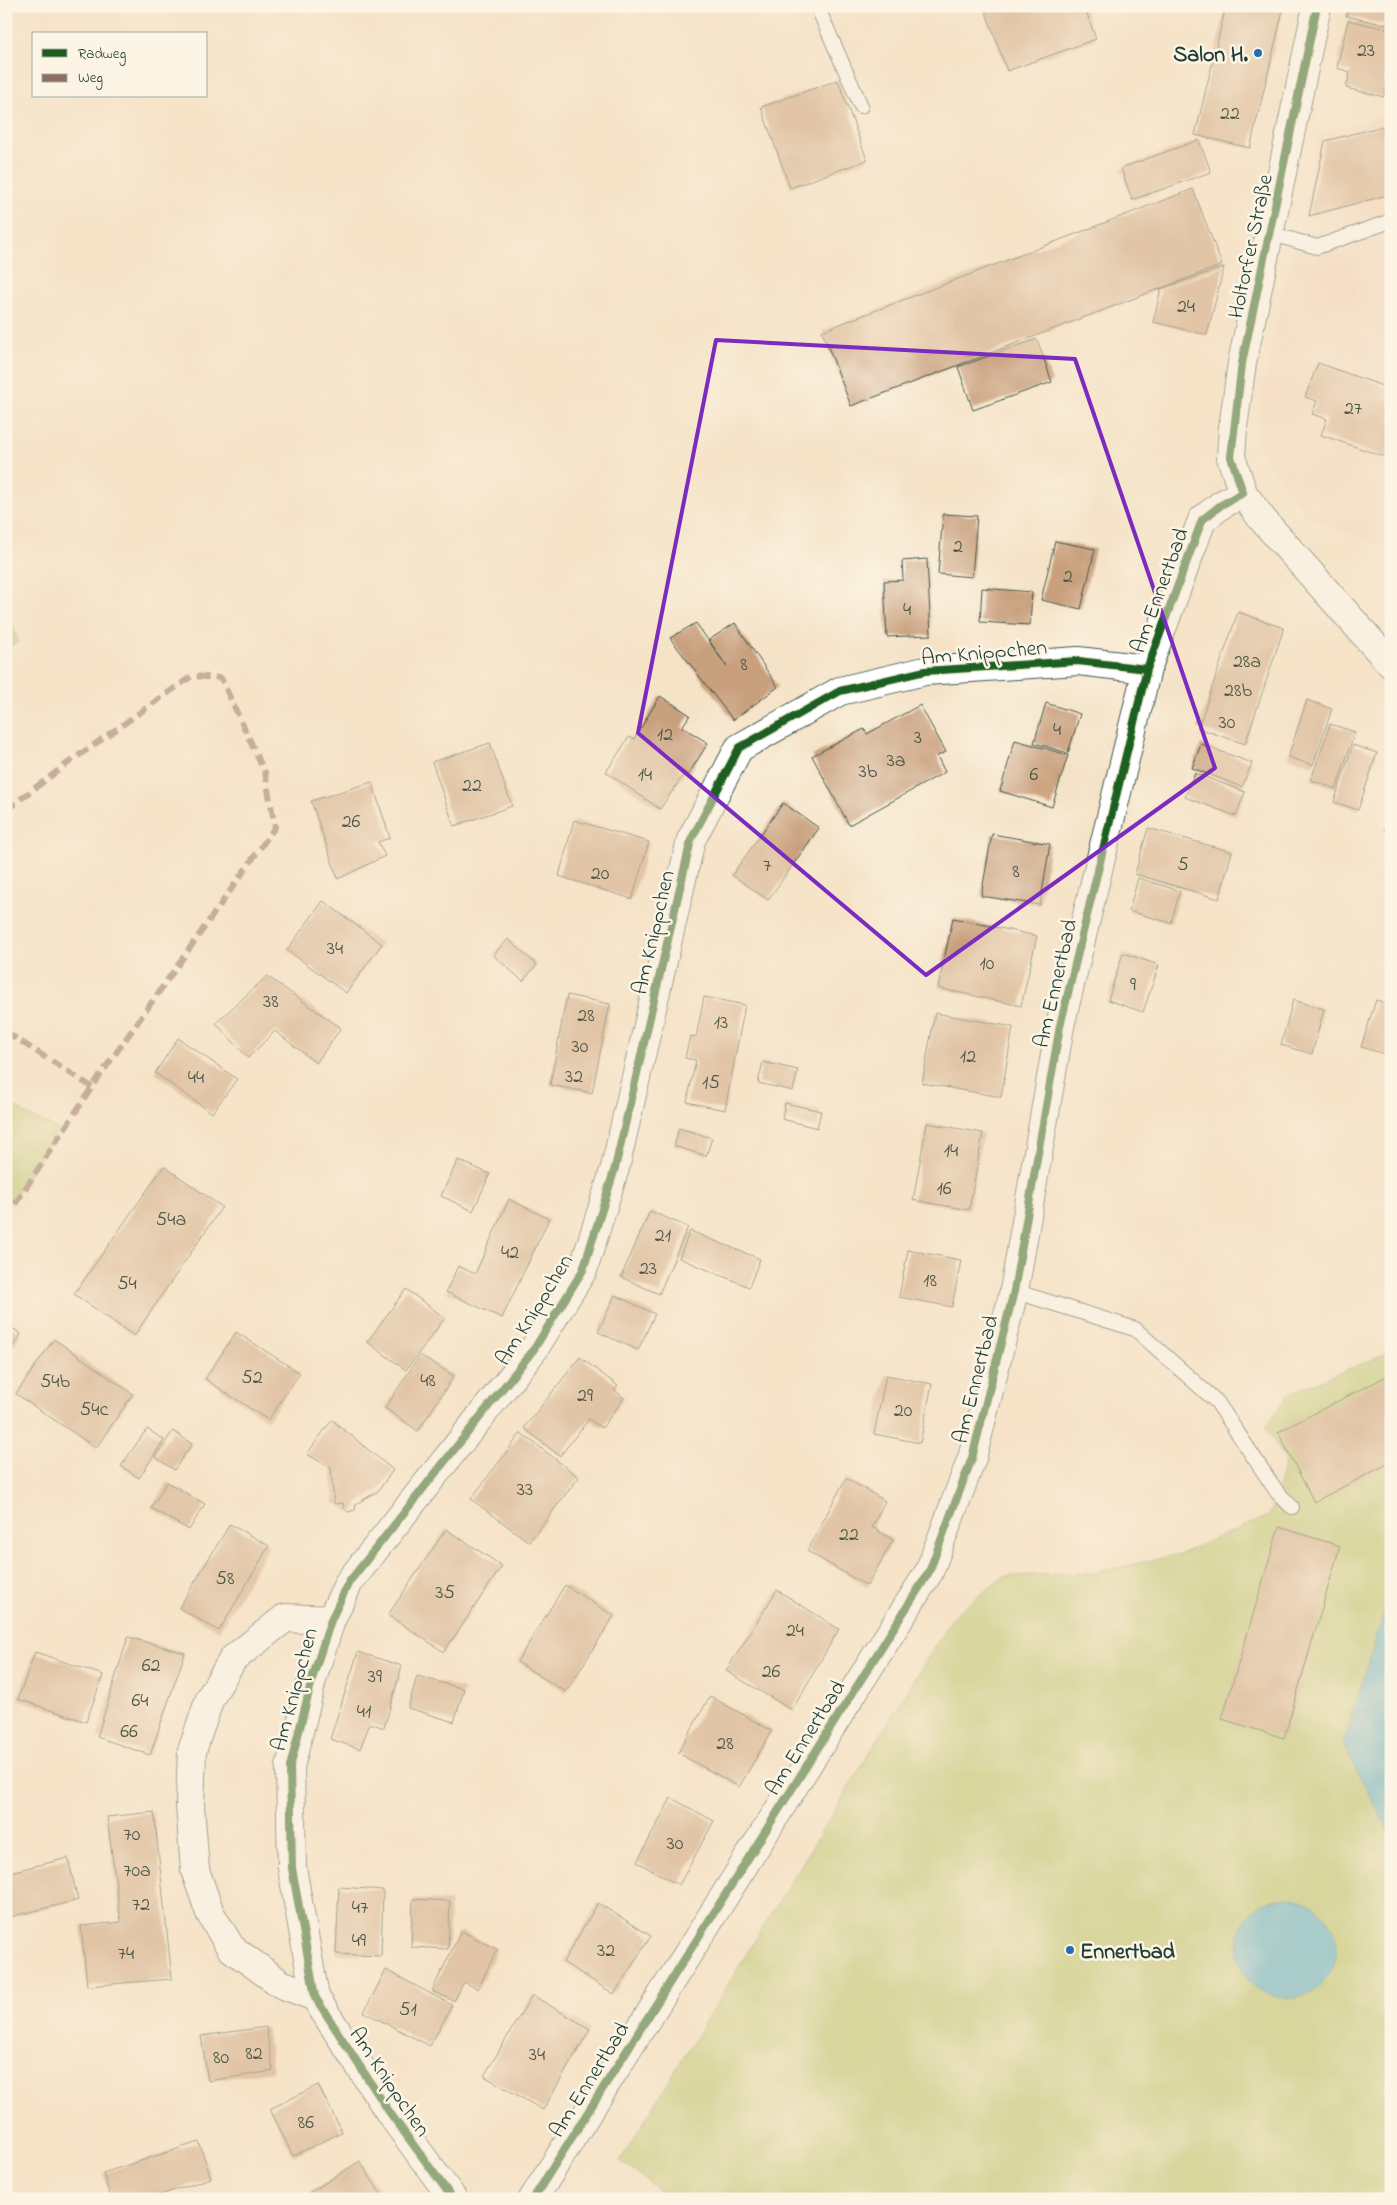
<svg xmlns="http://www.w3.org/2000/svg" width="1397" height="2205" font-family="'Indie Flower',sans-serif">
	<style>
		.built { fill: #f2d4be }
		.green { fill: #b3c468; stroke: #69804e }
		.water { fill: #4eb0cd; stroke: #367680 }
		.building { fill: #c9a07e }
		.lines { fill: none; stroke-linecap: round; stroke-linejoin: round }
		.lane-casing { stroke: #3f564a; stroke-width: 16 }
		.street-casing { stroke: #3f564a; stroke-width: 30 }
		.lane { stroke: #fff; stroke-width: 14 }
		.street { stroke: #fff; stroke-width: 28 }
		.quiet { stroke: #8d6e63; stroke-width: 6; stroke-dasharray: 12 6; stroke-linecap: butt }
		.cycleway-casing { stroke: #fcf5e5; stroke-width: 11 }
		.cycleway { stroke: #1b5e20; stroke-width: 8 }
		.marked { fill: none; stroke: #7b2cbf; stroke-width: 4; stroke-linejoin: round }
		.poi-dot { fill: #1f6fb2; stroke: #fcf5e5; stroke-width: 2 }
		.labels { text-anchor: middle; stroke-width: 5; stroke-linejoin: round; paint-order: stroke }
		.number-label { font-size: 20px; fill: #4a5646 }
		.poi-label { font-size: 22px; font-weight: bold; fill: #1f3d34; stroke: #fcf5e5; text-anchor: end }
		.street-label { font-size: 22px; fill: #1f3d34; stroke: #fcf5e5 }
	</style>
	<rect width="100%" height="100%" fill="#fcf5e5"/>
	<filter id="ink" filterUnits="userSpaceOnUse"><feTurbulence type="fractalNoise" baseFrequency=".02" numOctaves="2"/><feDisplacementMap in="SourceGraphic" scale="10" xChannelSelector="R" yChannelSelector="G"/><feConvolveMatrix kernelMatrix="1 2 1 2 8 2 1 2 1" color-interpolation-filters="sRGB"/></filter>
	<filter id="wash" filterUnits="userSpaceOnUse"><feTurbulence type="fractalNoise" baseFrequency=".0096" numOctaves="4" result="noise"/><feDisplacementMap in="SourceGraphic" scale="20" xChannelSelector="R" yChannelSelector="G"/><feGaussianBlur stdDeviation="1.12" result="paint"/><feColorMatrix in="noise" values="0 0 0 0 0 0 0 0 0 0 0 0 0 0 0 0 0 1.4 0 .05"/><feComposite in="paint" operator="in"/></filter>
	<g filter="url(#wash)">
		<rect width="100%" height="100%" fill="#f5e3c8"/>
		<path class="built" d="M1391,114V550L1305,516L1255,445L1266,373L1319,133Z"/>
		<path class="green" d="M6,605L18,642L6,648Z
			M6,1101L26,1114L59,1130L6,1208Z
			M1391,1352V2199H671L620,2161L954,1615L1005,1576L1093,1573L1180,1554L1270,1515L1286,1461L1266,1427L1289,1393Z"/>
		<path class="water" d="M1391,1591V1836L1343,1744Z
			M1237 1948a50 50 0 1 1 100 0a50 50 0 1 1-100 0Z"/>
		<g id="blocks">
			<path class="building" d="M995,6H1084L1096,39L1007,71L985,10Z
				M1226,6H1284L1250,148L1195,135Z
				M1349,6H1391V26L1346,16Z
				M1348,20L1391,30V69L1384,97L1346,88L1350,72L1337,68Z
				M838,80L867,160L790,188L761,107Z
				M1391,124V194L1309,216L1325,141Z
				M1199,140L1211,172L1132,200L1121,168Z
				M1193,189L1222,265L851,406L822,331Z
				M1224,267L1207,335L1153,322L1161,289Z
				M1037,339L1052,382L973,410L958,367Z
				M1318,363L1391,389V459L1321,435L1327,419L1312,414L1317,401L1305,397Z
				M943,514L977,516L972,577L938,574Z
				M1055,541L1095,549L1081,609L1041,600Z
				M927,559L931,635L887,637L884,581L903,580L902,561Z
				M982,588L1032,592L1030,625L980,622Z
				M1238,612L1284,628L1245,744L1198,728Z
				M696,623L727,667L709,640L735,623L778,687L733,720L670,638Z
				M660,696L690,715L682,727L708,743L688,775L672,764L684,774L660,809L606,772L629,737L634,739Z
				M1307,700L1332,709L1313,765L1288,757Z
				M1046,703L1080,714L1068,753L1034,743Z
				M920,705L946,752L937,756L945,772L849,825L812,756L864,729L867,734Z
				M1330,724L1355,732L1336,789L1311,780Z
				M1015,740L1068,755L1052,807L1000,791Z
				M490,743L512,806L454,826L432,762Z
				M1201,744L1252,763L1242,787L1192,768Z
				M1353,745L1377,753L1358,810L1334,802Z
				M1195,773L1245,792L1236,816L1185,797Z
				M372,782L390,838L378,842L385,856L338,879L311,801Z
				M783,803L819,828L768,900L732,875Z
				M574,820L649,842L632,899L559,876Z
				M1391,822V836L1384,829Z
				M1148,828L1232,852L1219,899L1135,874Z
				M992,834L1050,844L1040,905L981,896Z
				M1138,878L1180,891L1171,923L1129,911Z
				M323,901L382,944L346,993L287,950Z
				M953,918L1037,936L1021,1006L938,988Z
				M508,939L537,965L523,981L493,955Z
				M1123,953L1159,965L1143,1012L1108,1000Z
				M267,976L341,1028L316,1063L275,1031L248,1058L216,1023Z
				M567,995L610,1004L592,1093L550,1085Z
				M704,997L745,1005L725,1110L687,1102L696,1060L685,1058L690,1036L696,1037Z
				M1293,1000L1324,1009L1312,1054L1281,1045Z
				M1376,1000L1391,1005V1056L1361,1047Z
				M935,1013L1013,1027L1001,1097L922,1083Z
				M178,1038L237,1079L212,1113L155,1073Z
				M763,1062L798,1070L793,1091L758,1083Z
				M785,1103L821,1111L817,1128L782,1119Z
				M927,1123L983,1133L969,1210L913,1200Z
				M679,1128L712,1138L706,1156L674,1146Z
				M458,1160L490,1174L473,1211L441,1196Z
				M164,1166L222,1207L134,1336L74,1294Z
				M509,1199L549,1219L502,1318L446,1292L458,1266L475,1274Z
				M650,1211L688,1227L659,1294L621,1277Z
				M690,1231L760,1259L749,1287L679,1258Z
				M908,1250L961,1260L952,1307L899,1297Z
				M406,1289L445,1318L406,1370L367,1342Z
				M615,1295L655,1314L638,1350L598,1332Z
				M6,1324L21,1334L6,1357Z
				M236,1332L300,1373L268,1420L205,1379Z
				M54,1339L133,1394L96,1448L16,1394Z
				M420,1355L454,1376L418,1431L385,1408Z
				M580,1357L618,1386L614,1390L624,1398L602,1428L589,1419L560,1456L524,1428Z
				M1391,1374V1462L1314,1502L1278,1432Z
				M886,1375L932,1384L920,1443L874,1434Z
				M332,1420L393,1470L378,1491L356,1504L355,1510L348,1512L344,1508L343,1503L334,1504L331,1468L307,1454Z
				M147,1429L164,1440L139,1478L121,1466Z
				M173,1431L192,1444L174,1470L155,1457Z
				M521,1433L579,1477L529,1542L471,1499Z
				M846,1478L885,1501L872,1527L893,1540L867,1586L807,1551Z
				M167,1482L205,1504L189,1530L151,1508Z
				M230,1524L269,1546L219,1631L179,1608Z
				M1279,1527L1340,1546L1284,1738L1222,1719Z
				M446,1529L502,1566L444,1652L388,1615Z
				M565,1585L614,1616L566,1692L517,1662Z
				M777,1590L839,1629L792,1710L726,1671Z
				M128,1637L185,1653L150,1755L97,1737Z
				M35,1652L103,1675L86,1722L18,1699Z
				M358,1652L402,1666L384,1728L370,1723L360,1749L330,1739Z
				M417,1676L464,1689L454,1722L408,1708Z
				M710,1696L772,1731L739,1787L678,1753Z
				M671,1798L714,1821L679,1885L637,1862Z
				M154,1812L172,1979L87,1986L81,1926L121,1922L107,1817Z
				M68,1858L78,1900L6,1918V1873Z
				M339,1887L383,1890L381,1956L336,1954Z
				M413,1899L450,1901L448,1949L411,1947Z
				M598,1903L651,1936L614,1994L563,1962Z
				M461,1931L497,1949L478,1989L464,1982L454,2001L432,1991Z
				M386,1970L452,2005L430,2046L364,2012Z
				M532,1995L590,2029L543,2110L484,2076Z
				M266,2027L273,2071L208,2081L201,2036Z
				M318,2085L342,2132L293,2156L270,2109Z
				M199,2142L211,2178L148,2199H111L103,2173Z
				M360,2161L384,2199H312L309,2193Z"/>
		</g>
	</g>
	<g filter="url(#ink)">
		<use href="#blocks" fill-opacity="0" stroke="#3f564a" stroke-width="1"/>
		<g class="lines">
			<defs>
				<path id="lane" d="M817,6L861,106
					M1269,233L1317,247L1391,221
					M1014,1291L1135,1329L1217,1402L1277,1492L1292,1507"/>
				<path id="street" d="M1317,6L1242,363L1233,427L1231,457L1243,493L1262,519L1391,664
					M315,1997L281,1984L231,1948L210,1913L195,1870L190,1805L192,1751L210,1698L233,1659L285,1618L331,1620
					M453,2199L390,2113L315,1997L292,1868L290,1767L313,1676L331,1620L349,1582L534,1349L583,1270L615,1168L691,840L739,748L840,691L925,671L1078,661L1147,669
					M533,2199L929,1572L972,1458L1014,1291L1060,1026L1147,669L1202,520L1221,505L1243,493"/>
			</defs>
			<use href="#lane" class="lane-casing"/>
			<use href="#street" class="street-casing"/>
			<use href="#lane" class="lane"/>
			<use href="#street" class="street"/>
			<path class="quiet" d="M6,810L68,763L192,676L221,678L265,773L275,827L92,1087L6,1218
				M6,1032L92,1087"/>
			<defs>
				<path id="cycleway" d="M453,2199L390,2113L315,1997L292,1868L290,1767L313,1676L331,1620L349,1582L534,1349L583,1270L615,1168L691,840L739,748L840,691L925,671L1078,661L1147,669
					M533,2199L929,1572L972,1458L1014,1291L1060,1026L1147,669L1202,520L1221,505L1243,493L1231,457L1242,363L1317,6"/>
			</defs>
			<use href="#cycleway" class="cycleway-casing"/>
			<use href="#cycleway" class="cycleway"/>
		</g>
	</g>
	<path d="M0 0H1397V2205H0ZM716,340L1075,359L1215,768L926,975L638,733Z" fill="#f5e3c8" fill-opacity=".55" fill-rule="evenodd"/>
	<path class="marked" d="M716,340L1075,359L1215,768L926,975L638,733Z"/>
	<g class="poi-dot">
		<circle cx="1258" cy="53" r="5"/>
		<circle cx="1070" cy="1950" r="5"/>
	</g>
	<g class="labels">
		<g class="number-label">
			<text x="1366" y="56">23</text>
			<text x="1230" y="119">22</text>
			<text x="1186" y="312">24</text>
			<text x="1353" y="414">27</text>
			<text x="958" y="552">2</text>
			<text x="1068" y="582">2</text>
			<text x="907" y="615">4</text>
			<text x="1247" y="667">28a</text>
			<text x="744" y="670">8</text>
			<text x="1238" y="696">28b</text>
			<text x="1227" y="728">30</text>
			<text x="1057" y="735">4</text>
			<text x="665" y="740">12</text>
			<text x="918" y="743">3</text>
			<text x="896" y="766">3a</text>
			<text x="868" y="777">3b</text>
			<text x="645" y="780">14</text>
			<text x="1034" y="780">6</text>
			<text x="472" y="791">22</text>
			<text x="351" y="827">26</text>
			<text x="1183" y="870">5</text>
			<text x="767" y="871">7</text>
			<text x="1016" y="877">8</text>
			<text x="600" y="879">20</text>
			<text x="335" y="954">34</text>
			<text x="987" y="969">10</text>
			<text x="1133" y="990">9</text>
			<text x="271" y="1007">38</text>
			<text x="586" y="1021">28</text>
			<text x="721" y="1028">13</text>
			<text x="580" y="1052">30</text>
			<text x="968" y="1062">12</text>
			<text x="574" y="1082">32</text>
			<text x="196" y="1083">44</text>
			<text x="711" y="1088">15</text>
			<text x="951" y="1156">14</text>
			<text x="944" y="1194">16</text>
			<text x="171" y="1225">54a</text>
			<text x="663" y="1241">21</text>
			<text x="510" y="1258">42</text>
			<text x="648" y="1274">23</text>
			<text x="930" y="1286">18</text>
			<text x="127" y="1289">54</text>
			<text x="252" y="1383">52</text>
			<text x="428" y="1386">48</text>
			<text x="55" y="1387">54b</text>
			<text x="585" y="1401">29</text>
			<text x="94" y="1415">54c</text>
			<text x="903" y="1416">20</text>
			<text x="525" y="1495">33</text>
			<text x="849" y="1540">22</text>
			<text x="225" y="1584">58</text>
			<text x="445" y="1598">35</text>
			<text x="795" y="1636">24</text>
			<text x="151" y="1671">62</text>
			<text x="771" y="1677">26</text>
			<text x="375" y="1682">39</text>
			<text x="140" y="1706">64</text>
			<text x="364" y="1717">41</text>
			<text x="129" y="1737">66</text>
			<text x="725" y="1749">28</text>
			<text x="132" y="1840">70</text>
			<text x="675" y="1849">30</text>
			<text x="137" y="1876">70a</text>
			<text x="141" y="1910">72</text>
			<text x="360" y="1913">47</text>
			<text x="359" y="1946">49</text>
			<text x="606" y="1956">32</text>
			<text x="126" y="1959">74</text>
			<text x="408" y="2015">51</text>
			<text x="254" y="2059">82</text>
			<text x="537" y="2060">34</text>
			<text x="221" y="2063">80</text>
			<text x="306" y="2128">86</text>
		</g>
		<g class="poi-label">
			<text x="1248" y="61">Salon H.</text>
			<text x="1080" y="1958" text-anchor="start">Ennertbad</text>
		</g>
		<g class="street-label">
			<text transform="translate(1249 246) rotate(-78)" y="8">Holtorfer Straße</text>
			<text transform="translate(1158 590) rotate(-70)" y="8">Am Ennertbad</text>
			<text transform="translate(984 651) rotate(-5)" y="8">Am Knippchen</text>
			<text transform="translate(652 932) rotate(-77)" y="8">Am Knippchen</text>
			<text transform="translate(1054 983) rotate(-77)" y="8">Am Ennertbad</text>
			<text transform="translate(533 1309) rotate(-58)" y="8">Am Knippchen</text>
			<text transform="translate(974 1379) rotate(-76)" y="8">Am Ennertbad</text>
			<text transform="translate(293 1689) rotate(-75)" y="8">Am Knippchen</text>
			<text transform="translate(804 1737) rotate(-58)" y="8">Am Ennertbad</text>
			<text transform="translate(588 2079) rotate(-58)" y="8">Am Ennertbad</text>
			<text transform="translate(391 2081) rotate(56)" y="8">Am Knippchen</text>
		</g>
	</g>
	<rect width="1397" height="2205" fill="none" stroke="#fcf5e5" stroke-width="25"/>
	<rect x="32" y="32" width="175" height="65" fill="#fcf5e5" stroke="#a4ab9e"/>
	<rect x="42" y="49" width="25" height="8" fill="#1b5e20" stroke="#a4ab9e"/>
	<text x="78" y="58" font-size="15" fill="#1f3d34">Radweg</text>
	<rect x="42" y="74" width="25" height="8" fill="#8d6e63" stroke="#a4ab9e"/>
	<text x="78" y="82" font-size="15" fill="#1f3d34">Weg</text>
</svg>
